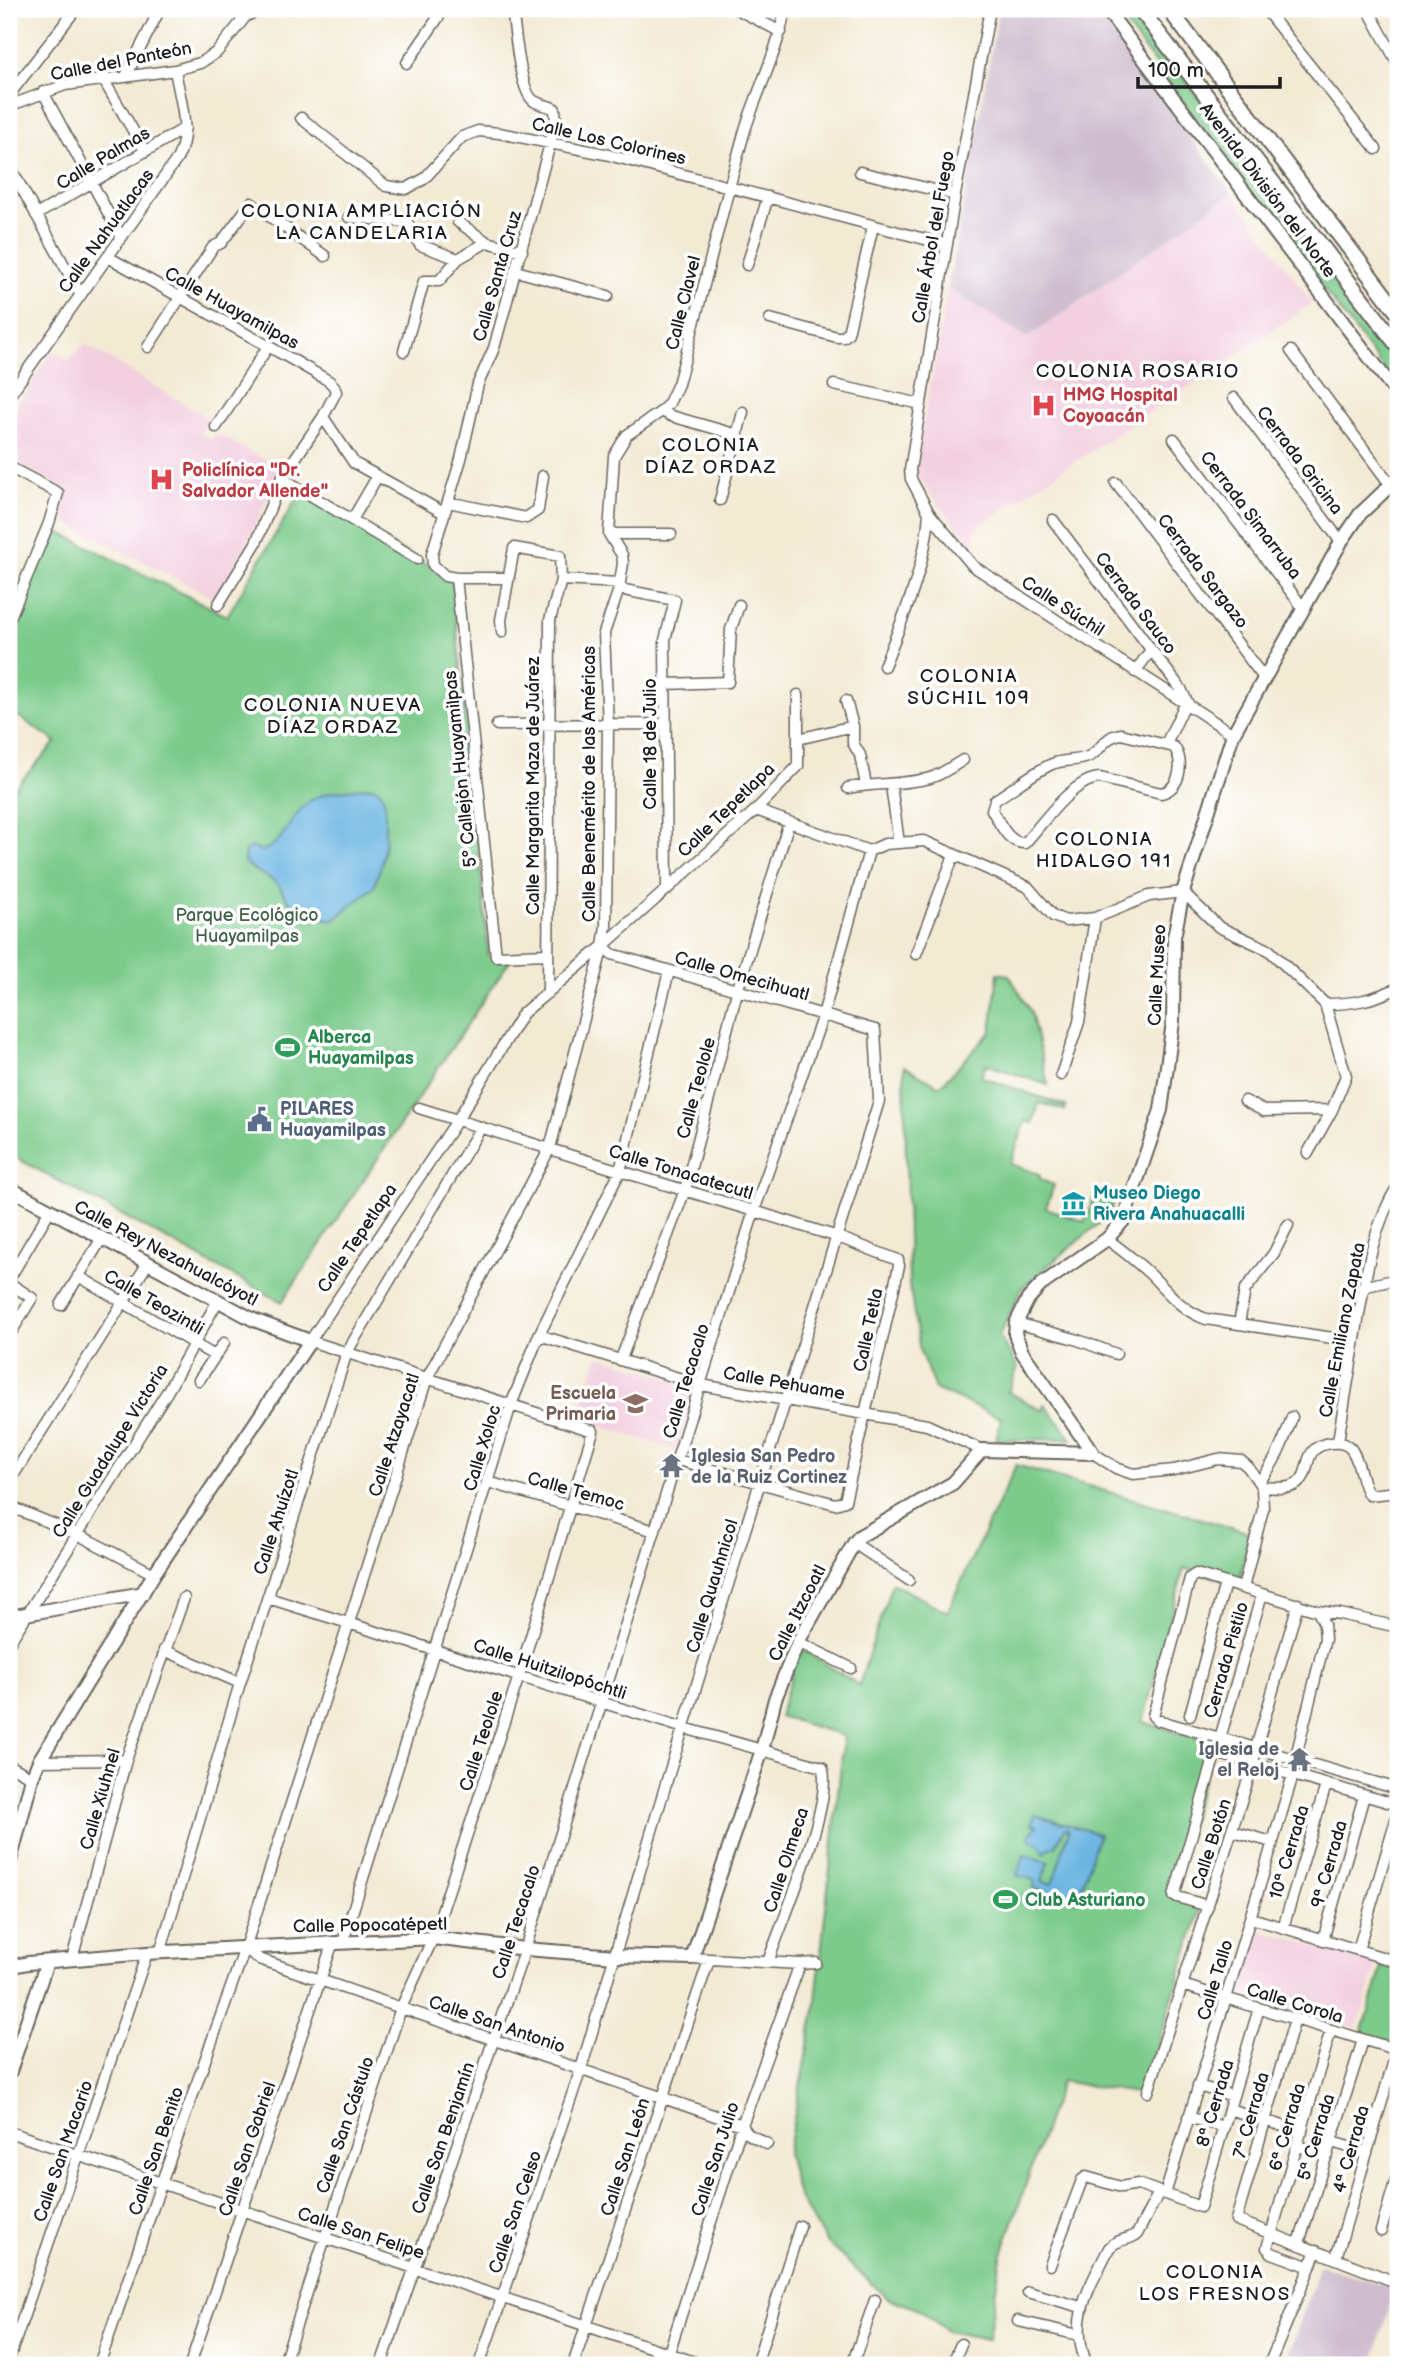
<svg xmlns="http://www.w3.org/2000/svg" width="1407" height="2374" font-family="'Balsamiq Sans',sans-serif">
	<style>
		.built { fill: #f3cfe0 }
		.industrial { fill: #cfbdcf }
		.green { fill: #7ccb8b; stroke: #4c7454; stroke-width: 2 }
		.water { fill: #6ab5e2; stroke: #43687f; stroke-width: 2 }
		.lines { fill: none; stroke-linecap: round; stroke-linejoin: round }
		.minor-casing { stroke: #67645c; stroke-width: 13 }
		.tertiary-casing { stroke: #67645c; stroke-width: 16 }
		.secondary-casing { stroke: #67645c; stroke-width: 18 }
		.minor { stroke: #fff; stroke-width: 10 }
		.tertiary { stroke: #fff; stroke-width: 12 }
		.secondary { stroke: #fff; stroke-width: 14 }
		.labels { text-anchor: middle; stroke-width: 7; stroke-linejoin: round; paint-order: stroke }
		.street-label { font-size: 18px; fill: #1c1c1c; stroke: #fff }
		.health-label { font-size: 18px; font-weight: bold; fill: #be3a42; stroke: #fff; text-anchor: start }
		.park-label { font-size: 18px; fill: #426248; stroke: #fff }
		.leisure-label { font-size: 18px; font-weight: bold; fill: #27864d; stroke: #fff; text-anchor: start }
		.service-label { font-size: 18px; font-weight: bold; fill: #4e5e75; stroke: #fff; text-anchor: start }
		.culture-label { font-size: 18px; font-weight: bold; fill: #0d838f; stroke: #fff; text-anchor: start }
		.education-label { font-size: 18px; font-weight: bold; fill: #785e54; stroke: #fff; text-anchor: end }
		.worship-label { font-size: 18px; font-weight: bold; fill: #5b616d; stroke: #fff; text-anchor: start }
		.neighbourhood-label { font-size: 19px; letter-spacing: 2px; fill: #1c1c1c; stroke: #fff }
	</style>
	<rect width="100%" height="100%" fill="#fff"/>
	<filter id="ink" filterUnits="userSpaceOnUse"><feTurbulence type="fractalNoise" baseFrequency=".0143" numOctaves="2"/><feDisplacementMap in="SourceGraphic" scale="14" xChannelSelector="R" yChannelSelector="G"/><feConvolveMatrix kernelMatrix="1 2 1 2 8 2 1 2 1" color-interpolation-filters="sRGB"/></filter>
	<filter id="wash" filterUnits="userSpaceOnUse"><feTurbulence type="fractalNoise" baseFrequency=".00686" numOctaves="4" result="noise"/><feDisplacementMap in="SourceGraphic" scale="28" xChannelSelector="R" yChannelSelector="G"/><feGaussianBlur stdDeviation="1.57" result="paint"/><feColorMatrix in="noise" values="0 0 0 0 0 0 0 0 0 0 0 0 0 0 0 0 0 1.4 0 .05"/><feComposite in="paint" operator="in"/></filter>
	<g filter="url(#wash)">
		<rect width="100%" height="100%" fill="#f3ead4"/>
		<path class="built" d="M1232,193L1313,303L977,527L973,549L914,472L948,288L1029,338Z
			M85,344L209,419L201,434L212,439L216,433L281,469L256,524L217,599L61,520L67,490L9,458V418L52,351L68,360Z
			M599,1356L697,1387L676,1450L575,1418Z
			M1254,1928L1377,1964L1357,2029L1234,1992Z"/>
		<path class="industrial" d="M999,9H1094L1232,193L1028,338L948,288Z
			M1320,2265L1395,2289L1372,2365H1285Z"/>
		<path class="green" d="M1114,9H1131L1398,358V388Z
			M300,493L452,579L489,956L496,960L511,959L282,1302L9,1154V794L56,742L9,710V631L55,530L227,616Z
			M998,973L1009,975L1031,1012L1048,1085L986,1064L981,1077L1066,1106L1065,1110L1039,1103L1033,1123L1026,1121L1010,1164L1039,1174L1041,1180L1054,1185L1046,1208L1085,1222L1097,1190L1116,1196L1109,1215L1023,1287L999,1336L1018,1367L1008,1392L1043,1411L1045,1404L1072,1439L996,1440L1001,1418L935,1389L920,1351L909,1283L904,1066L940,1086L991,1032Z
			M1016,1465L1250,1533L1239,1584L1184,1568L1143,1722L1214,1743L1168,1895L1202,1905L1142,2094L1061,2081L1001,2257L988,2339L947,2331L919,2309L889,2299L827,2243L798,2196L787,2154L815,2010L844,1736L779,1716L800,1648L859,1685L892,1583L947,1612Z
			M1384,1960L1398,1965V2045L1362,2034Z"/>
		<path class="water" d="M369,787L376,788L381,792L385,803V842L382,862L374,887L334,920C318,918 301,913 289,901C284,896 282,888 276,883C266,874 253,872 244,861L245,851L251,847L260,851C283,848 292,812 310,801C327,790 349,790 369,787Z
			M1035,1815L1099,1834L1077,1901L1034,1888V1880L1017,1875L1024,1855L1049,1862L1042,1881L1049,1884L1053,1882L1069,1830L1065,1828L1056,1846L1048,1849L1045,1853L1037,1842L1030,1840L1029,1836L1037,1826L1032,1824Z"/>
	</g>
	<g filter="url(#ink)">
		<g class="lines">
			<defs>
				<path id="minor" d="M737,9L781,32
					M990,9L955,195L910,470L911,479L929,513L973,566L1233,734
					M1265,9L1376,149
					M1368,9L1398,64
					M407,63L444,9
					M126,76L160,9
					M103,79L145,151
					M43,92L121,237
					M9,95L76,9
					M9,106L65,85L175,70L200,63L217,52L246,16L262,9
					M301,118L386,186L406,189L424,179L462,137L478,131L499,133L605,154L947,245
					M9,165L80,294
					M860,172L955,195
					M36,215L185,128
					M349,217L407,222L420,245L458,259
					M458,222L487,242
					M108,257L293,360L329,381L334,386L336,392L323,417L282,478L256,543L218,605
					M747,265L768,197
					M516,271L608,296
					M770,319L837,337H844L848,333L873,226
					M148,347L213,247L221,243L251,203L325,256
					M404,351L424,281H439L458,259L487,242L522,251
					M1291,351L1390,484
					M834,385L921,404
					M9,396L177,159C192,131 180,100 175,70
					M1234,398L1341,542
					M662,411L671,416L738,435
					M323,417L354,463L444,513
					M216,427L269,345
					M1174,439L1304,609
					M9,467L58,493L49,523L9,620
					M282,478L417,559
					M1116,483L1264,678
					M720,500L743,412
					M448,502L526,518L538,510L543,476
					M352,520L377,477
					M1053,520L1181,689L1189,706
					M609,534H671
					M456,578L496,956L548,954
					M509,578H456L445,576L433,565L432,554L461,459L478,384L494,348L556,122L555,109C548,105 540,105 534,101C519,92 515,26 512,9
					M561,580L620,583
					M619,589L675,600L665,640L667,890
					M502,632L501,620L514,548L560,556L561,580L550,620L548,993
					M884,666C903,618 926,566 929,513
					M1135,672L1151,650
					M665,684L728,682L731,629L739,605
					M846,701L853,726V743L860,755L866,785
					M497,725L665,724
					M1121,734L1174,747C1185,761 1180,790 1161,793L1100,778C1073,779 1043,823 1025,843C1008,844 1000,823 992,810L995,800C1013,789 1032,773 1052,764C1064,759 1078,762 1090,756C1102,749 1105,736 1121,734Z
					M798,739L853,726
					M1166,744L1185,704
					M891,785L899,843
					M848,788C875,783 903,785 930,778C941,775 953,766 963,760
					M756,810L869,851L885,844L924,841L1028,887L1053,916L1066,921L1095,918L1149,896L1183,892L1219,927L1269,950L1325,1004C1353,1004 1372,1000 1398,988
					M916,954L954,855
					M1061,1075L1079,1022L1095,918
					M1245,1101L1264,1111L1332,1110
					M419,1108L620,1171L754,1211L838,1237L898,1260L899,1266L845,1501L835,1504L678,1460
					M1308,1153L1332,1110L1346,1076L1325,1004
					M1107,1239C1122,1250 1137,1262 1150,1274C1168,1292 1181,1310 1206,1319L1353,1341
					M78,1276L215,1356
					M9,1279L47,1215V1210
					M9,1283L32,1298L9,1336
					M1362,1287L1398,1279
					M61,1305L102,1238
					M1016,1323L1075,1339L1116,1354
					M1239,1324L1245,1290L1274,1253L1288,1225
					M539,1335L701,1385L927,1425L982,1450
					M621,1359L685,1190L737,992L789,822
					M199,1380L224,1343
					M1338,1442C1344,1401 1352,1360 1358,1320C1366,1274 1373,1225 1398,1186
					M1093,1453L1116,1468L1133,1474L1174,1470L1218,1459L1241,1461L1248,1467L1262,1487L1263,1509L1243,1588
					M9,1482L148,1263
					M488,1482L655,1531
					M1259,1482C1276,1462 1284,1441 1292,1417
					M1262,1487C1272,1487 1286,1490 1295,1485C1315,1474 1298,1447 1331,1443C1338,1442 1346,1443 1351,1449C1361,1462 1360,1482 1369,1495L1398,1492
					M9,1506L77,1534L154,1574
					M854,1543L909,1580
					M268,1598L684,1728L822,1767C835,1800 781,1924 768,1962
					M1318,1611L1340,1614L1398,1627
					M798,1642L851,1668
					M9,1643L167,1392L217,1302
					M164,1650L240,1683
					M1190,1715L1225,1583
					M1216,1753L1398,1805
					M39,1761L126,1760
					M9,1765L32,1778
					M1233,1831L1272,1842
					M1208,1906L1174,1896L1262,1594
					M1251,1918L1398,1962
					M1283,1928L1326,1785
					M1323,1940L1364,1796
					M343,1942L511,1405L539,1335L620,1171L669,971
					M245,1948L259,1959L742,2125L748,2134L767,2144
					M1358,1950L1398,1813
					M160,1953L240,1683L347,1352L481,1127
					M692,1958L800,1964L816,1963
					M72,1959L126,1760L184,1598
					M1392,1960L1398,1940
					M1182,1985L1398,2050
					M1295,2019L1236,2220L1398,2283
					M1198,2086L1233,2096
					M1148,2092L1253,1764L1256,1748L1298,1604
					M1229,2109L1302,2132
					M1188,2117L1224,2127
					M9,2132L703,2365
					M1332,2142L1365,2152
					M1298,2146L1328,2155
					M1165,2194L1226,1998L1293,1775L1295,1760L1325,1639L1324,1624L1318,1611L1196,1574L1190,1578L1153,1716L1157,1720L1398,1789
					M1381,2231L1398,2172
					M1299,2243L1363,2040
					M1316,2250L1310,2267L1272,2253L1267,2248L1331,2030
					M1336,2258L1397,2050
					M1050,2265L1082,2180L1086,2177L1121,2187L1138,2184L1200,2207L1259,2008
					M1028,2292L1081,2307
					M1018,2321L1079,2335
					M9,2359L147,1953
					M99,2365L161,2184L245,1948L427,1378L550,1148L603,946L606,926L608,726L604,633L619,589L623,563L622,555L609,534L614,456L627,435L662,411L669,403L678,384C701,300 721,214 745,130C758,89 778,51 785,9
					M190,2365L333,1942
					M283,2365L401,2008L433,1938L519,1676L593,1431L310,1341L458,1119L523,1013L603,946L756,810L798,766V695
					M381,2365L525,1949L754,1211L823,1015L869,851
					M479,2365L581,2069L667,1780L879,1101L875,1030L612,954L603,946
					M573,2365L709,1960
					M665,2365L742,2125L800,1964
					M756,2365L800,2226
					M852,2365L875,2300
					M952,2365L961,2344
					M1087,2365C1068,2319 1089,2289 1109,2248C1118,2238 1128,2241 1137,2234L1159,2192
					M1269,2365L1310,2267"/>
				<path id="tertiary" d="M1106,9L1398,395
					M9,1188L254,1320L310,1341L154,1574L39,1761L32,1778L9,1865
					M1093,1453L1022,1352L1015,1334L1016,1323L1028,1299L1041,1285L1107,1239L1123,1221L1161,1110L1173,1022L1174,937L1183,892L1233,734L1341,542L1360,514L1398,478
					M9,1617L143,1593
					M9,1967L28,1963L147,1953L433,1938L525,1949L616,1956L692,1958L762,1750L775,1699L798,1642L854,1543L860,1536L953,1483L982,1450L1093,1453
					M9,2074L47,1962"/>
				<path id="secondary" d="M1140,9L1398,346
					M1169,9L1398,313"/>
			</defs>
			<use href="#minor" class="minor-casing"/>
			<use href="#tertiary" class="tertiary-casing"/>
			<use href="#secondary" class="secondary-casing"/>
			<use href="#minor" class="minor"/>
			<use href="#tertiary" class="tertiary"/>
			<use href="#secondary" class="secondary"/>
		</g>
	</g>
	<defs>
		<symbol id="hospital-bare" viewBox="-9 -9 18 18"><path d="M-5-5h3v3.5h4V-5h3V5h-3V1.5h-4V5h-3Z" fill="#e0444e" stroke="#fff" stroke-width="2.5" paint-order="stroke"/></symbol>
		<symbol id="stadium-bare" viewBox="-9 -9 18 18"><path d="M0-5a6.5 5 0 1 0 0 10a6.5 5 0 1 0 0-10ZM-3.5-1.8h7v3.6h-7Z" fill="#2e9e5b" stroke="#fff" stroke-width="2.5" paint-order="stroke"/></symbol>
		<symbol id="civic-bare" viewBox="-9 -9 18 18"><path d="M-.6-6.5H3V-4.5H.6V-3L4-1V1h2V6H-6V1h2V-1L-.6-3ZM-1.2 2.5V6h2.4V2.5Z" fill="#5c6f8a" stroke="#fff" stroke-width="2.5" paint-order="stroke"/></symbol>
		<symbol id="museum-bare" viewBox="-9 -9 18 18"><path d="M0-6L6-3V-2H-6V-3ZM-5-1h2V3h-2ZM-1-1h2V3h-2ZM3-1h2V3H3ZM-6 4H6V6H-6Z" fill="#0f9aa8" stroke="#fff" stroke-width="2.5" paint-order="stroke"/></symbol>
		<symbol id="school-bare" viewBox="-9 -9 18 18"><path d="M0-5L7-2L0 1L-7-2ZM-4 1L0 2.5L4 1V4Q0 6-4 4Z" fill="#8d6e63" stroke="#fff" stroke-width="2.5" paint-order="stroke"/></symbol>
		<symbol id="temple-bare" viewBox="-9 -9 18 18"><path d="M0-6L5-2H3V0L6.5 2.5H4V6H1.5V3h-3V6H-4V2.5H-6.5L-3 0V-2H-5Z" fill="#6b7280" stroke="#fff" stroke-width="2.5" paint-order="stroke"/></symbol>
	</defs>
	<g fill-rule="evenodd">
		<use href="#hospital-bare" x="1026" y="388" width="35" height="35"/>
		<use href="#hospital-bare" x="144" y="462" width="35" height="35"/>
		<use href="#stadium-bare" x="270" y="1030" width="35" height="35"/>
		<use href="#civic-bare" x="242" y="1102" width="35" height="35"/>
		<use href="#museum-bare" x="1056" y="1186" width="35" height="35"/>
		<use href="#school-bare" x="618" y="1386" width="35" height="35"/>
		<use href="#temple-bare" x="654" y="1448" width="35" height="35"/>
		<use href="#temple-bare" x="1282" y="1742" width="35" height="35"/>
		<use href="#stadium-bare" x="988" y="1882" width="35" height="35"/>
	</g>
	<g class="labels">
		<g class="street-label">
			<text transform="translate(121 61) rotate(-11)" y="6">Calle del Panteón</text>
			<text transform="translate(609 141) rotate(13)" y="6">Calle Los Colorines</text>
			<text transform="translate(103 158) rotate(-31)" y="6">Calle Palmas</text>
			<text transform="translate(1268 190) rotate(53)" y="6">Avenida División del Norte</text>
			<text transform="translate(106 231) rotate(-54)" y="6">Calle Nahuatlacas</text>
			<text transform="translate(933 237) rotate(-80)" y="6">Calle Árbol del Fuego</text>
			<text transform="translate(497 276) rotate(-74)" y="6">Calle Santa Cruz</text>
			<text transform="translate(683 303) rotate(-76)" y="6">Calle Clavel</text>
			<text transform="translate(232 308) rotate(29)" y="6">Calle Huayamilpas</text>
			<text transform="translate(1300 460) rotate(53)" y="6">Cerrada Gricina</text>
			<text transform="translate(1251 515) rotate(53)" y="6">Cerrada Simarruba</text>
			<text transform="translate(1203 571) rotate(53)" y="6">Cerrada Sargazo</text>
			<text transform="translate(1136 603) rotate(53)" y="6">Cerrada Sauco</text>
			<text transform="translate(1063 606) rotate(33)" y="6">Calle Súchil</text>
			<text transform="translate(650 744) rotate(-90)" y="6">Calle 18 de Julio</text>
			<text transform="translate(460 769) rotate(-96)" y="6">5º Callejón Huayamilpas</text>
			<text transform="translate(589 784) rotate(-90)" y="6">Calle Benemérito de las Américas</text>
			<text transform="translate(533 786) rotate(-90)" y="6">Calle Margarita Maza de Juárez</text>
			<text transform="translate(726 810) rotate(-44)" y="6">Calle Tepetlapa</text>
			<text transform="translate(1157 975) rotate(-87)" y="6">Calle Museo</text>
			<text transform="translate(742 976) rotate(16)" y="6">Calle Omecihuatl</text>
			<text transform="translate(696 1088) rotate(-75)" y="6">Calle Teolole</text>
			<text transform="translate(681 1172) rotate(17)" y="6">Calle Tonacatecutl</text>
			<text transform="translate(357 1238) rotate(-56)" y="6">Calle Tepetlapa</text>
			<text transform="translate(166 1253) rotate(28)" y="6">Calle Rey Nezahualcóyotl</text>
			<text transform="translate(154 1302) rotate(30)" y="6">Calle Teozintli</text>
			<text transform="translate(868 1330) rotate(-78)" y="6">Calle Tetla</text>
			<text transform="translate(1342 1330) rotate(-79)" y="6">Calle Emiliano Zapata</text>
			<text transform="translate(686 1381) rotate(-73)" y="6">Calle Tecacalo</text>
			<text transform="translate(784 1383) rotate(10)" y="6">Calle Pehuame</text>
			<text transform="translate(394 1435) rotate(-72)" y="6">Calle Atzayacatl</text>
			<text transform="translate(482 1448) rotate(-73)" y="6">Calle Xoloc</text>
			<text transform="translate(110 1451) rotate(-58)" y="6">Calle Guadalupe Victoria</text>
			<text transform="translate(576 1491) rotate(16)" y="6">Calle Temoc</text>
			<text transform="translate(276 1522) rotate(-72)" y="6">Calle Ahuízotl</text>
			<text transform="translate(712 1586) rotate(-73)" y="6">Calle Quauhnicol</text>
			<text transform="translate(797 1613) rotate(-63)" y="6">Calle Itzcoatl</text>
			<text transform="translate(1226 1660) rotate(-74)" y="6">Cerrada Pistilo</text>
			<text transform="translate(550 1669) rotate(18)" y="6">Calle Huitzilopóchtli</text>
			<text transform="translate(481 1741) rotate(-72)" y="6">Calle Teolole</text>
			<text transform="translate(100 1799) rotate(-74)" y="6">Calle Xiuhnel</text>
			<text transform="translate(1211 1844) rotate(-72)" y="6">Calle Botón</text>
			<text transform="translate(1289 1852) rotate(-73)" y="6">10ª Cerrada</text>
			<text transform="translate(786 1860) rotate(-72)" y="6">Calle Olmeca</text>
			<text transform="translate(1329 1864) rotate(-74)" y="6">9ª Cerrada</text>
			<text transform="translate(516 1922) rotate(-72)" y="6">Calle Tecacalo</text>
			<text transform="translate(370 1925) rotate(-1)" y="6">Calle Popocatépetl</text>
			<text transform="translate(1215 1980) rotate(-73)" y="6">Calle Tallo</text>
			<text transform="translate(1295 2003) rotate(17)" y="6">Calle Corola</text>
			<text transform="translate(497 2024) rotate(19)" y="6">Calle San Antonio</text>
			<text transform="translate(1215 2103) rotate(-73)" y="6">8ª Cerrada</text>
			<text transform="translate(1251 2115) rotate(-74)" y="6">7ª Cerrada</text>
			<text transform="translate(345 2125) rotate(-71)" y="6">Calle San Cástulo</text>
			<text transform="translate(1287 2127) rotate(-74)" y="6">6ª Cerrada</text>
			<text transform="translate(1316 2137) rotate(-73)" y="6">5ª Cerrada</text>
			<text transform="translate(443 2138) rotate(-71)" y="6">Calle San Benjamín</text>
			<text transform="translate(247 2149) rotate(-71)" y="6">Calle San Gabriel</text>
			<text transform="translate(1351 2149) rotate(-74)" y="6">4ª Cerrada</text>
			<text transform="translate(63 2151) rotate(-71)" y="6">Calle San Macario</text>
			<text transform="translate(156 2151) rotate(-71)" y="6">Calle San Benito</text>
			<text transform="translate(625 2157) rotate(-72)" y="6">Calle San León</text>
			<text transform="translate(715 2159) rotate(-72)" y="6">Calle San Julio</text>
			<text transform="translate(515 2212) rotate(-71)" y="6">Calle San Celso</text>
			<text transform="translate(361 2233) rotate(18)" y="6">Calle San Felipe</text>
		</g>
		<g class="health-label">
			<text x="1063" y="401">HMG Hospital<tspan x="1063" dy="21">Coyoacán</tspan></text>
			<text x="182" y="476">Policlínica "Dr.<tspan x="182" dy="21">Salvador Allende"</tspan></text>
		</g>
		<g class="park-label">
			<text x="247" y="921">Parque Ecológico<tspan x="247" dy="21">Huayamilpas</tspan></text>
		</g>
		<g class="leisure-label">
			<text x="308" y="1043">Alberca<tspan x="308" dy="21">Huayamilpas</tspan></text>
			<text x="1025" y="1906">Club Asturiano</text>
		</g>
		<g class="service-label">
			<text x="280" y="1115">PILARES<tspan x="280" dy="21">Huayamilpas</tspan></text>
		</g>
		<g class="culture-label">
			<text x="1093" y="1199">Museo Diego<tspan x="1093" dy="21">Rivera Anahuacalli</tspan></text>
		</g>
		<g class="education-label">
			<text x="616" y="1399">Escuela<tspan x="616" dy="21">Primaria</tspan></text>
		</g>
		<g class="worship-label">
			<text x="691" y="1462">Iglesia San Pedro<tspan x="691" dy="21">de la Ruiz Cortinez</tspan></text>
			<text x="1279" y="1755" text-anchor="end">Iglesia de<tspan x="1279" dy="21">el Reloj</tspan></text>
		</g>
		<g class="neighbourhood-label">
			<text x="362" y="217">COLONIA AMPLIACIÓN<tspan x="362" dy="22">LA CANDELARIA</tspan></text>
			<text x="1138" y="377">COLONIA ROSARIO</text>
			<text x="711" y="451">COLONIA<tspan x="711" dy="22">DÍAZ ORDAZ</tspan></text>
			<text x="969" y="682">COLONIA<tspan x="969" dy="22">SÚCHIL 109</tspan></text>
			<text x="333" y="711">COLONIA NUEVA<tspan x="333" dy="22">DÍAZ ORDAZ</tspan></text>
			<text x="1104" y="845">COLONIA<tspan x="1104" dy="22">HIDALGO 191</tspan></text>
			<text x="1215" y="2278">COLONIA<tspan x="1215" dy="22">LOS FRESNOS</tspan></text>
		</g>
	</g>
	<rect width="1407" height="2374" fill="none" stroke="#fff" stroke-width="35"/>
	<path d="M1138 77v10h142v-10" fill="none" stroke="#1c1c1c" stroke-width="3.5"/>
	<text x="1148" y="77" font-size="21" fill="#1c1c1c" stroke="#ffffff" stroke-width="5" paint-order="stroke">100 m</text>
</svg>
